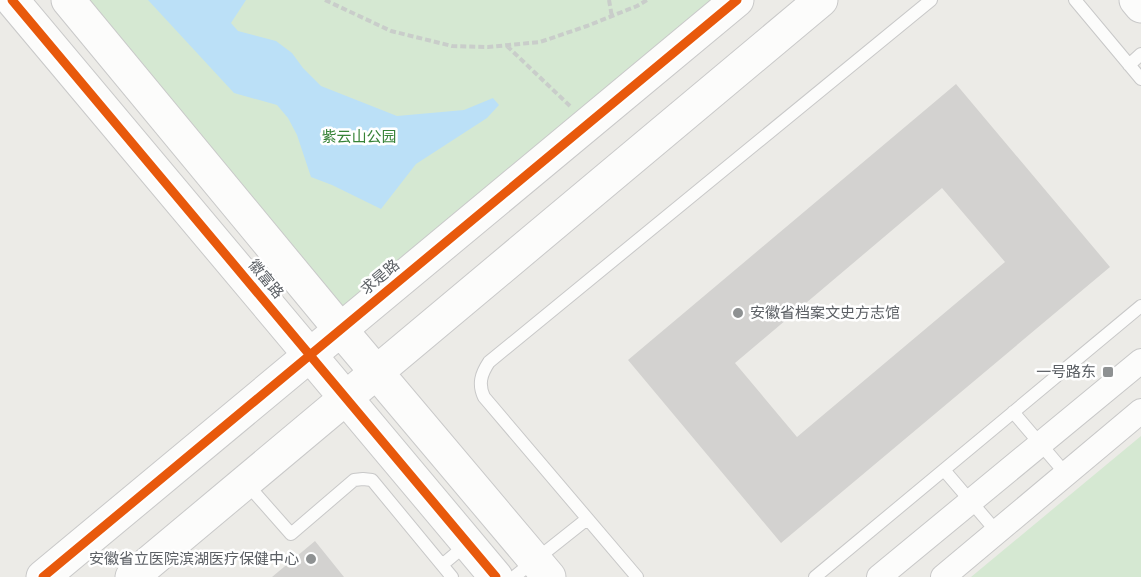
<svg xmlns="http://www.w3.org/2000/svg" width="1141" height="577" font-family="Overpass,'Noto Sans SC',sans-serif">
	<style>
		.green { fill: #d5e8d2 }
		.water { fill: #bbe0f7 }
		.building { fill: #d3d2d0; fill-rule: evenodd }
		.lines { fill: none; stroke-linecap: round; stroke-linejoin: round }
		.lane-casing { stroke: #c8c8c8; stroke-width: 14 }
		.street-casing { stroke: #c8c8c8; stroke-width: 26 }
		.secondary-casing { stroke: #c9c9c9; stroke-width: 35 }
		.path { stroke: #c9cdca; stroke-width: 4; stroke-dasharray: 6 3; stroke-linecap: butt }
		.lane { stroke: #fcfcfb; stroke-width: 12 }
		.street { stroke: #fcfcfb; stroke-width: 24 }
		.secondary { stroke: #fcfcfb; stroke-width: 33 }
		.cycleway-casing { stroke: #fff; stroke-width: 13 }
		.cycleway { stroke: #e8590c; stroke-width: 9 }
		.poi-dot { fill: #8e9192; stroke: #fff; stroke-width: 2 }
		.labels { text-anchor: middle; stroke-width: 5; stroke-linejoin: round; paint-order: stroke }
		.park-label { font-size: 15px; fill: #368236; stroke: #fff }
		.street-label { font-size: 15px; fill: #5c6065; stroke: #fff }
		.poi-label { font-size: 15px; fill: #5c6065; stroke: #fff; text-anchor: end }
	</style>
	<rect width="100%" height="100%" fill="#ecebe7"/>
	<path class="green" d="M68,0H737L340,329Z
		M1141,436V577H971Z"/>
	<path class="water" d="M148,0H246L231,23L238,31L276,41L292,53L303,68L321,86L397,116L464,110L493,98L499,105L487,118L416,164L381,209L332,185L311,177L297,135L288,118L277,105L234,93Z"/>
	<path class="building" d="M956,84L1110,267L781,543L628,360ZM942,188L1005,262L797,437L735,363Z
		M315,541L344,577H272Z"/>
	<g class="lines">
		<defs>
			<path id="lane" d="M1075,0L1141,79
				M1129,65L1141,54
				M1013,412L1066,474
				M944,470L997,532
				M246,483L291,534L354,480L363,479L372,480L452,577
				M442,565L467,544
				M514,577L587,519
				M637,577L484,397C478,384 481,374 489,362L931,0
				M815,577L1141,306"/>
			<path id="street" d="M879,577L1141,361
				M943,577L1141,411"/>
			<path id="secondary" d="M12,0L496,577
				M68,0L340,329L549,577
				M1136,0L1141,6
				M43,577L737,0
				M132,577L821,0"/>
		</defs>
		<use href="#lane" class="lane-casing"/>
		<use href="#street" class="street-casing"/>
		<use href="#secondary" class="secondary-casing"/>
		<path class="path" d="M325,0L391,31L452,46L488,47L540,42L587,26L637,6L647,0
			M609,0L612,17
			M507,46L571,107"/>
		<use href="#lane" class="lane"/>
		<use href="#street" class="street"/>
		<use href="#secondary" class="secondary"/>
		<defs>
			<path id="cycleway" d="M12,0L496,577
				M43,577L737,0"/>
		</defs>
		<use href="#cycleway" class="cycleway-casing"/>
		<use href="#cycleway" class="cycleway"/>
	</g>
	<g class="poi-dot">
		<circle cx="738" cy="313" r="6"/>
		<rect x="1102" y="366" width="12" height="12" rx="3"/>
		<circle cx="311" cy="559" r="6"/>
	</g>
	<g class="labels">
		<g class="park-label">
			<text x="359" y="142">紫云山公园</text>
		</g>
		<g class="street-label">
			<text transform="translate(380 277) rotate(-40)" y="5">求是路</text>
			<text transform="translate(266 279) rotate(50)" y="5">徽富路</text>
		</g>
		<g class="poi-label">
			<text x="750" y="318" text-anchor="start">安徽省档案文史方志馆</text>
			<text x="1096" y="377">一号路东</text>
			<text x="299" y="564">安徽省立医院滨湖医疗保健中心</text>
		</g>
	</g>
</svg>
